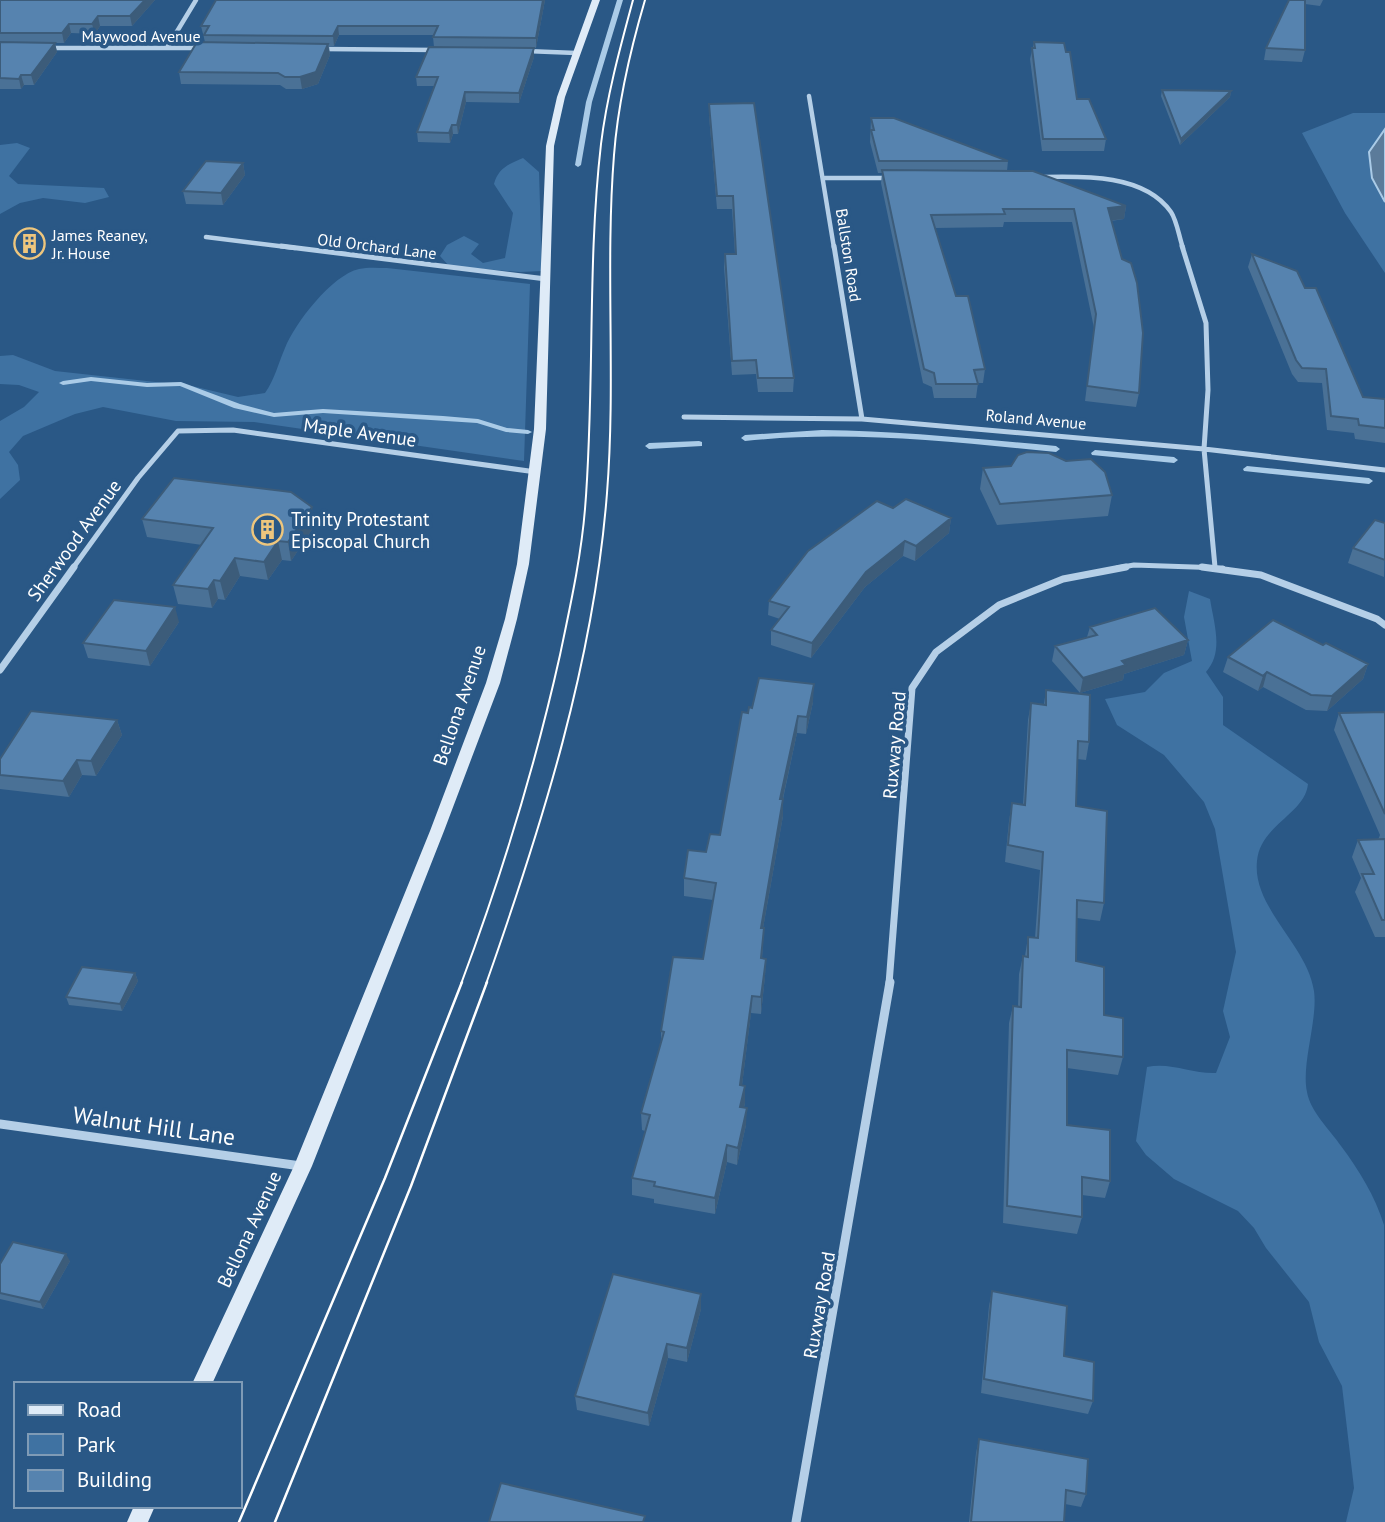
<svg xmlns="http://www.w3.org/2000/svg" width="1385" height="1522" font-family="'PT Sans',sans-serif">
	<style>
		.green { fill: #3f72a2 }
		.water { fill: #5b7b9a; stroke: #aacbe7; stroke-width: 2 }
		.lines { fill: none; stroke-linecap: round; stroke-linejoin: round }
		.stream { fill: #aacbe7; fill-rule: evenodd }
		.street-far3 { stroke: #b5cfe7; stroke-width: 4.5 }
		.street-far2 { stroke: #b5cfe7; stroke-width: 5 }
		.street-far1 { stroke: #b5cfe7; stroke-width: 7 }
		.street { stroke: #b5cfe7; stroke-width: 9 }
		.secondary { fill: #dfebf7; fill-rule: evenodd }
		.tram-far1 { stroke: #fff; stroke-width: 2 }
		.tram { stroke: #fff; stroke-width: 2.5 }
		.wall { fill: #4a7196 }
		.shaded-wall { fill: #3c5c7a }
		.building { fill: #5683af; stroke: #3c5c7a; stroke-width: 2 }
		.labels { text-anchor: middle; stroke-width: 7; stroke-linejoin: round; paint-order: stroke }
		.far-street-label { font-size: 16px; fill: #fff; stroke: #2a5886 }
		.far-poi-label { font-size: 16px; fill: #fff; stroke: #2a5886; text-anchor: start }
		.street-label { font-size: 19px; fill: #fff; stroke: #2a5886 }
		.poi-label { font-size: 19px; fill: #fff; stroke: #2a5886; text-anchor: start }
		.near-street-label { font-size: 23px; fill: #fff; stroke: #2a5886 }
	</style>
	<rect width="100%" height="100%" fill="#2a5886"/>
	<path class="green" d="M1353,113H1385V273L1345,213L1302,133Z
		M17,143L30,148L9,176L18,184L104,188L109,197L85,203L43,198L20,203L0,214V145Z
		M523,158L539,172L542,271L520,272L449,266L440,256L447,245L464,236L479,244L471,254L483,263L505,258L513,213L494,184C498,168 509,164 523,158Z
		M387,268L530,284L524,461L254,422L176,421L103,407L75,414L23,436L9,452L18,465L20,480L0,499V421L24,407L39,392L19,385L0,384V356L13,355L55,371L192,386L238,397L265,393C275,379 278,364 285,348C295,323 332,275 359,269C368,267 378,268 387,268Z
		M1189,591L1210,599C1214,624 1224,652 1206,672L1223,697V725L1308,784C1305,814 1260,825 1257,861C1252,908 1307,944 1314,991C1318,1020 1301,1064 1307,1092C1310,1111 1330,1130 1341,1146C1359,1170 1375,1196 1384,1225L1385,1522H1346L1354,1488L1342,1386L1319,1342L1309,1302L1266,1248L1254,1228L1238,1211L1174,1179L1146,1155L1136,1141L1147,1067C1171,1062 1192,1074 1216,1073L1230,1037L1223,1011L1236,952L1215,829L1204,802L1164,755L1117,725L1105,699L1145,692L1164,673L1192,661L1184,617Z"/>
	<path class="water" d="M1385,129V202L1372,178L1369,152Z"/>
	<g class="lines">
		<path class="stream" d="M617,0H623L592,102L581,165L578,167L575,165L586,102Z
			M91,377L147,383L181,382L240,404L274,413L323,409L443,416L478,419L507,428L528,430L532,432L528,434L506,432L477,423L323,413L274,417L234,408L180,386L147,387L91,381L63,385L59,383L63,381Z
			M822,430C900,431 978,439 1056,446L1060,449L1056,452C952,442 849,430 745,441L741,438L745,435Z
			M699,441L702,442V446L649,449L645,446L649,443Z
			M1095,450L1174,457L1178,460L1174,463L1092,455L1091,453Z
			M1247,466L1369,478L1373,481L1369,484L1244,471L1243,469Z"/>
		<path class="street-far3" d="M50,48H202
			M167,48L196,0
			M323,49L437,50
			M526,51L576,53
			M809,96L834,248
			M1039,177C1080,176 1144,173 1171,212C1177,221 1179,237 1183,248
			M825,178H891
			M206,237L295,248"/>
		<path class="street-far2" d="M281,246L546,279
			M834,246L862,419
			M1182,246L1206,323L1208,390L1204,449L1215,567
			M684,417L862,419L1204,449L1385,470
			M73,568L138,478L178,431L233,430L536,472
			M1117,568L1134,565L1223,568"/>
		<path class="street-far1" d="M1202,567L1261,575L1377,619L1385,625
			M0,670L74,567
			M889,984L912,688L936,652L999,605L1063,579L1126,567"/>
		<path class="street" d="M0,1124L301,1166
			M796,1522L890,982"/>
		<path class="secondary" d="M592,0H600L565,97L554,146L546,429L529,564L517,619L500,683L444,831L312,1166L212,1384H192L294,1166L430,831L486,683L505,619L517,564L534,429L546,146L557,97Z
			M134,1506H155L148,1522H127Z"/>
		<path class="tram-far1" d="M461,984C501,877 535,767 560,655C570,607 581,558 585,509C595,388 587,265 601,144C607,95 620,48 633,0
			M486,984C542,825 594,661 607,493C616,380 605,267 614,155C618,102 630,51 645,0"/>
		<path class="tram" d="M239,1522L385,1178L462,982
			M275,1522L411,1186L487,982"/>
	</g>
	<path class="wall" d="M0,0H155L132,26H100L95,34L71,33L64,43H55L57,52L34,85H24L21,89H0Z
		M545,0L536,48L434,47L433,37L434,35H339L334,46H329L330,55L318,84L302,89H286L280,85L181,84L179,72L205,42L201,26Z
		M1289,0H1323L1320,6L1305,4V50L1302,62L1264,60L1266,48Z
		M1034,42L1106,139L1104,151H1042L1030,59Z
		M534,57L519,103L466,102L458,134H453L450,143L418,142L417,132L435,86H417L416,77Z
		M1162,90L1231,91L1230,97L1180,145L1161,96Z
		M709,104L794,378L793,392H758L756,374L732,375L724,267L725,254H735L732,209H717L709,116Z
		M871,118L1008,161L1007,171L1126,206L1124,219L1111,221L1139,393L1136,407L1085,401L1094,328L1072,222H1004L1003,227L935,228L956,296L985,369L983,383H978L976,398H934L932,387L923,383L881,183L882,173H878L870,142Z
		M243,163L245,175L223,205L186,204L183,191Z
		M1252,254L1305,288L1363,397L1385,399V443L1355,439L1354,433L1327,430L1322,383L1298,382L1292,374L1248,267Z
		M983,468L1112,495L1108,516L997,525L980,489Z
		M893,508L951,518L949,533L915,561L903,556L865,587L811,658L771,645V630L780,619L768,615L769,601Z
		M142,519L315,525L291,561L282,560L268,580L240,576L225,600L218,599L212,608L178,604L173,585L202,545L147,537Z
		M1385,523L1384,577L1348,563L1353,548Z
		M179,622L150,666L88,658L83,643Z
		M1090,627L1188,640L1184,655L1124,674L1123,680L1080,693L1052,661L1055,646L1087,637Z
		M1323,645L1368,664L1363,679L1327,711L1306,710L1263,687L1258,691L1223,672L1228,657Z
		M1046,690L1089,742L1086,760L1077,759L1076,806L1104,903L1100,921L1077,918L1076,961L1104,1015L1123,1057L1118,1075L1067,1068V1125L1110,1181L1105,1198L1082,1195V1217L1077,1234L1003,1223L1009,1023L1013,1006L1018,1007L1019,974L1023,956H1025L1028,937L1035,938L1040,870L1005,862L1009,821L1012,803L1023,805L1028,720L1031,703L1044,704Z
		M813,702L806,734L797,733L783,799V816L763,928V945L762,958L766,959L765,976L761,1014L751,1013L742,1085L745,1103L744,1107L746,1125L737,1165L727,1162L715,1214L654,1203V1199L632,1195V1178L645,1131L642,1130L641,1113L661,1043V1031L703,959L713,900L684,896V878L720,835L748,713L752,708Z
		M1385,712V937H1375L1355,892L1361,878L1352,857L1358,840H1378L1380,835L1334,730L1339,713Z
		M117,720L122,735L96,776L82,775L69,797L0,789V775Z
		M135,973L138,981L122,1011L69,1005L66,997Z
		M70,1261L43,1309L0,1299V1264Z
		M992,1291L1064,1356L1093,1401L1088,1414L981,1393L989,1306Z
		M701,1294V1309L687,1362L668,1358L649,1426L577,1410L575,1396Z
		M979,1439L1086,1494L1081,1507L1065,1504L1064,1522H969L976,1453Z"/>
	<path class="shaded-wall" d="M145,0H155L132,26L130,16Z
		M543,0H545L536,48V38Z
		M98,16L100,26L95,34L92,24Z
		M69,24L71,33L64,43L62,33Z
		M338,26L339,35L334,46L333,36Z
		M55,43L57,52L34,85L31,75Z
		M328,44L330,55L318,84L302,89L300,77Z
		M534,48V57L519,103V93Z
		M21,75L24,85L21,89L19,79Z
		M1231,91L1230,97L1180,145L1181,139Z
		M465,92L466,102L458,134L457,125Z
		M452,125L453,134L450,143L449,133Z
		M243,163L245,175L223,205L221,193Z
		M1126,206L1124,219L1106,221L1108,208Z
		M312,507L315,525L291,561L288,542Z
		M951,518L949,533L915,561L916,546Z
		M278,541L282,560L268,580L264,562Z
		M905,541L903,556L865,587L811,658L812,643L866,572Z
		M235,558L240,576L225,600L220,581Z
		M214,580L218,599L212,608L208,589Z
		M175,607L179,622L150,666L146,651Z
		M1188,640L1184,655L1124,674L1123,680L1080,693L1083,678L1122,661Z
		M1368,664L1363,679L1327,711L1332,696Z
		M1267,672L1263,687L1258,691L1263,676Z
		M814,684L813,702L806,734L807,717Z
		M798,716L797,733L779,816L780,799Z
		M117,720L122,735L96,776L91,761Z
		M77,760L82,775L69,797L63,781Z
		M783,799V816L760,945L761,928Z
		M766,959L765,976L761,1014V997Z
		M135,973L138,981L122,1011L120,1004Z
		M752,996L751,1013L740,1102V1085Z
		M745,1086V1103L740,1124V1107Z
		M747,1108L746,1125L737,1165L738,1148Z
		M727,1145V1162L715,1214V1198Z
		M66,1254L70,1261L43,1309L40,1302Z
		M701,1294V1309L687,1362V1348Z
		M667,1344L668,1358L649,1426L648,1413Z"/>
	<path class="building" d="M0,0H145L130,16H98L92,24H69L62,33H0Z
		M216,0H543L536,38L433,37L438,26H338L333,36L204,35L209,26H201Z
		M1289,0H1305V50L1266,48Z
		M0,42L55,43L31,75H21L19,79L0,78Z
		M197,42L328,44L316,72L300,77H285L278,73L179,72Z
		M1034,42L1064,43L1066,52H1070L1077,99H1089L1106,139H1043L1032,48H1035Z
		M429,47L534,48L519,93L465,92L457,125H452L449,133L417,132L438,77H416Z
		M1162,90L1231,91L1181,139Z
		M754,103L794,378H758L756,360L732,361L725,254H736L733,196H717L709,104Z
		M871,118H894L1008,161H879L871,130H874Z
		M206,161L243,163L221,193L183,191Z
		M882,170L1033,171L1126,206L1108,208L1122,259L1131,263L1137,283L1143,333L1139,393L1087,386L1096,314L1074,209H1003L1005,214L931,215L956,296H968L985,369L974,370L978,384H936L934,373L924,369Z
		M1252,254L1297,271L1305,288H1316L1363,397L1385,399V428L1359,425L1358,419L1331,416L1326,369L1302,368L1296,360Z
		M1027,452L1049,453L1066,461L1091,459L1105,472L1112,495L1000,504L983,468L1011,466L1018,455Z
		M174,478L291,492L312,507L288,542L278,541L264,562L235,558L220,581L214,580L208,589L173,585L213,528L142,519Z
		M906,499L951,518L916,546L905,541L866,572L812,643L771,630L789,607L769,601L808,551L877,501L893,508Z
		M1375,520L1385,523V560L1353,548Z
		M114,600L175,607L146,651L83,643Z
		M1155,608L1188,640L1122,661L1126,665L1083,678L1055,646L1097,635L1090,627Z
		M1273,620L1323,645L1326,643L1368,664L1332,696L1311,695L1267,672L1263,676L1228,657Z
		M759,678L814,684L807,717L798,716L780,799H783L761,928H764L761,958L766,959L761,997L752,996L740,1085L745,1086L740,1107L747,1108L738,1148L727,1145L715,1198L654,1186L655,1182L632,1178L650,1115L641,1113L664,1032L661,1031L673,957L703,959L716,883L684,878L688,850L706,852L710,834L720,835L742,712L748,713L749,707L752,708Z
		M1046,690L1090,695L1089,742L1078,741L1076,806L1107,811L1104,903L1077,900L1076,961L1104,967V1015L1123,1018V1057L1067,1050V1125L1110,1130V1181L1082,1177V1217L1007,1206L1013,1006L1021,1007L1023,956L1028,957V937L1038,938L1043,852L1008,845L1012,803L1025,805L1031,703L1046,705Z
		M31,711L117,720L91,761L77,760L63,781L0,775V759Z
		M1385,712V814L1339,713Z
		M1385,839V920H1382L1362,874H1374L1358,840Z
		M82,967L135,973L120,1004L66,997Z
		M13,1242L66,1254L40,1302L0,1293V1264Z
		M613,1274L701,1294L687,1348L667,1344L648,1413L575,1396Z
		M992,1291L1067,1306L1064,1356L1094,1362L1093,1401L984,1379Z
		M979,1439L1088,1459L1086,1494L1066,1490L1064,1522H971Z
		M501,1483L645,1516L643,1522H489Z"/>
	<defs>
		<symbol id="building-ring" viewBox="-11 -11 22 22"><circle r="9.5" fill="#2a5886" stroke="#eec67d" stroke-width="1.5"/><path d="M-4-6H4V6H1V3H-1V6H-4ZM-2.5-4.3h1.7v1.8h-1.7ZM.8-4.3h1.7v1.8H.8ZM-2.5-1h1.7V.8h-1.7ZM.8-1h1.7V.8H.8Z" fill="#eec67d"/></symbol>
	</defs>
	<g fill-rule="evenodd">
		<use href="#building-ring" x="12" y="226" width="35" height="35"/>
		<use href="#building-ring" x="250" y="512" width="35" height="35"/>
	</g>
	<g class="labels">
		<g class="far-street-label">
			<text x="141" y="42">Maywood Avenue</text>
			<text transform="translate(377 246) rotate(7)" y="6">Old Orchard Lane</text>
			<text transform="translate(849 255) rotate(81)" y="6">Ballston Road</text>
			<text transform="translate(1036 419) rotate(5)" y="6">Roland Avenue</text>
		</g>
		<g class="far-poi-label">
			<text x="52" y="241">James Reaney,<tspan x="52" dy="18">Jr. House</tspan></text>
		</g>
		<g class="street-label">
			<text transform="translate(360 432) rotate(8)" y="7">Maple Avenue</text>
			<text transform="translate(74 540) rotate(-54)" y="7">Sherwood Avenue</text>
			<text transform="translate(459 705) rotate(-71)" y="7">Bellona Avenue</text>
			<text transform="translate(894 745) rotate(-85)" y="7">Ruxway Road</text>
			<text transform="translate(249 1229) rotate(-65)" y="7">Bellona Avenue</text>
			<text transform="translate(819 1305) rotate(-80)" y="7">Ruxway Road</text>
		</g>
		<g class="poi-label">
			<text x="291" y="526">Trinity Protestant<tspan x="291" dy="22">Episcopal Church</tspan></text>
		</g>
		<g class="near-street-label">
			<text transform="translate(154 1126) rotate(8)" y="8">Walnut Hill Lane</text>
		</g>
	</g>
	<rect x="14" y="1382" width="228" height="126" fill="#2a5886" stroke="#7f9bb6" stroke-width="2"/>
	<rect x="28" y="1405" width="35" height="10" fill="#dfebf7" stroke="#7f9bb6" stroke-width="2"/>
	<text x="77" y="1417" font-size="21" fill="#ffffff">Road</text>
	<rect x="28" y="1434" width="35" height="21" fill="#3f72a2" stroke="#7f9bb6" stroke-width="2"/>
	<text x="77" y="1452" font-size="21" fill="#ffffff">Park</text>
	<rect x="28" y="1470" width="35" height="21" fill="#5683af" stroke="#7f9bb6" stroke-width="2"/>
	<text x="77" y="1487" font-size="21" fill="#ffffff">Building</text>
</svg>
